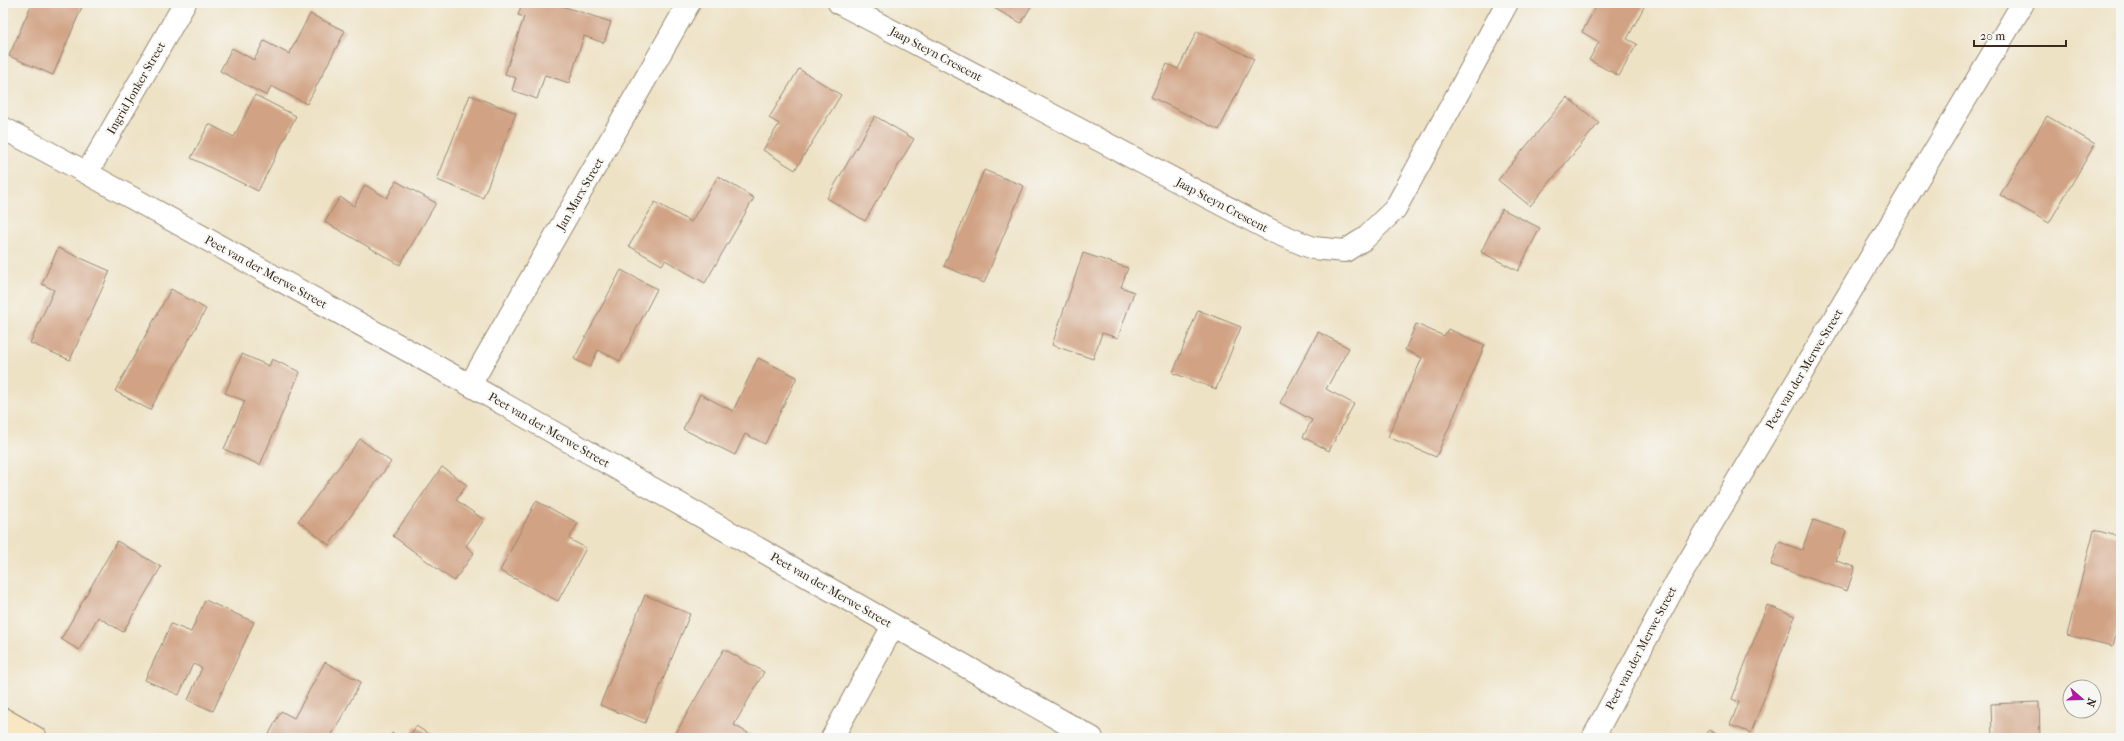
<svg xmlns="http://www.w3.org/2000/svg" width="2124" height="741" font-family="'IM FELL French Canon',serif">
	<style>
		.building { fill: #d1a384 }
		.lines { fill: none; stroke-linecap: round; stroke-linejoin: round }
		.street-casing { stroke: #948672; stroke-width: 24 }
		.secondary-casing { stroke: #948672; stroke-width: 24 }
		.street { stroke: #fff; stroke-width: 22 }
		.secondary { stroke: #f9e7c3; stroke-width: 22 }
		.labels { text-anchor: middle; stroke-width: 3.5; stroke-linejoin: round; paint-order: stroke }
		.street-label { font-size: 12px; fill: #3b2a1e; stroke: #f6f6f2 }
	</style>
	<rect width="100%" height="100%" fill="#f6f6f2"/>
	<filter id="ink" filterUnits="userSpaceOnUse"><feTurbulence type="fractalNoise" baseFrequency=".025" numOctaves="2"/><feDisplacementMap in="SourceGraphic" scale="8" xChannelSelector="R" yChannelSelector="G"/><feConvolveMatrix kernelMatrix="1 2 1 2 8 2 1 2 1" color-interpolation-filters="sRGB"/></filter>
	<filter id="wash" filterUnits="userSpaceOnUse"><feTurbulence type="fractalNoise" baseFrequency=".012" numOctaves="4" result="noise"/><feDisplacementMap in="SourceGraphic" scale="16" xChannelSelector="R" yChannelSelector="G"/><feGaussianBlur stdDeviation="0.9" result="paint"/><feColorMatrix in="noise" values="0 0 0 0 0 0 0 0 0 0 0 0 0 0 0 0 0 1.4 0 .05"/><feComposite in="paint" operator="in"/></filter>
	<g filter="url(#wash)">
		<rect width="100%" height="100%" fill="#eee2c5"/>
		<g id="blocks">
			<path class="building" d="M32,3H73L82,7L53,75L9,56Z
				M522,3H553L611,22L604,43L584,36L569,83L545,75L537,99L512,90L516,78L505,74L524,17L518,15Z
				M985,3H1033L1021,23Z
				M1598,3H1646L1627,39L1637,44L1619,76L1589,60L1599,42L1582,32Z
				M310,14L345,31L307,104L271,86L267,96L220,71L232,48L254,60L264,41L289,54Z
				M1197,31L1254,59L1219,130L1151,97L1167,64L1178,69Z
				M799,69L841,95L795,170L763,150L779,124L769,118Z
				M255,95L296,116L258,191L191,158L209,124L234,137Z
				M470,95L516,113L483,198L437,180Z
				M1567,97L1599,123L1530,206L1498,180Z
				M875,116L914,139L865,221L827,198Z
				M2047,116L2095,144L2049,223L2000,195Z
				M984,170L1024,186L984,283L944,266Z
				M718,176L754,198L705,283L665,260L662,265L629,246L655,202L691,222Z
				M396,181L436,203L400,265L325,222L340,197L354,206L365,185L387,198Z
				M1502,209L1540,228L1518,271L1481,252Z
				M58,248L110,271L70,360L30,343L54,290L42,284Z
				M1083,253L1128,268L1121,287L1134,292L1118,338L1102,333L1093,359L1052,345Z
				M621,270L657,289L620,361L598,350L590,367L574,359Z
				M171,289L206,309L150,410L115,391Z
				M1198,310L1241,327L1216,389L1173,373Z
				M1416,324L1444,336L1448,329L1485,345L1436,457L1388,437L1422,358L1405,350Z
				M1318,332L1349,348L1326,389L1354,404L1329,451L1303,437L1312,420L1280,403Z
				M242,354L269,366L272,359L300,372L260,465L224,449L245,401L225,393Z
				M758,358L797,377L765,444L745,434L735,455L683,429L700,394L733,411Z
				M360,439L391,462L329,545L298,521Z
				M442,467L467,485L456,500L484,520L466,546L474,553L454,581L393,536Z
				M536,501L578,523L569,539L586,548L558,601L500,571Z
				M1813,520L1846,531L1836,561L1855,567L1847,591L1771,565L1779,542L1802,550Z
				M2094,530L2121,537V613L2113,646L2067,635Z
				M117,541L161,567L123,632L98,617L79,650L61,639Z
				M645,595L690,614L645,723L600,705Z
				M205,600L254,622L213,711L188,700L202,668L193,664L179,695L145,680L171,624L191,632Z
				M1767,605L1795,616L1751,733L1730,725L1739,702L1732,699Z
				M724,649L764,672L734,725L753,736L751,738H673Z
				M325,662L361,682L330,738H267L281,711L294,718Z
				M2039,702L2040,738H1992L1991,704Z
				M416,726L435,738H409Z
				M1710,729L1724,738H1704Z
				M392,733L400,738H389Z"/>
		</g>
	</g>
	<g filter="url(#ink)">
		<use href="#blocks" fill-opacity="0" stroke="#948672" stroke-width="1"/>
		<g class="lines">
			<defs>
				<path id="street" d="M839,3L1274,232L1313,248L1345,251L1364,239L1395,209L1507,3
					M3,128L87,173L470,385L1092,738
					M87,173L185,3
					M470,385L689,3
					M832,738L893,626
					M1593,738L1676,583L2023,3"/>
				<path id="secondary" d="M3,719L36,738"/>
			</defs>
			<use href="#street" class="street-casing"/>
			<use href="#secondary" class="secondary-casing"/>
			<use href="#street" class="street"/>
			<use href="#secondary" class="secondary"/>
		</g>
	</g>
	<g class="labels">
		<g class="street-label">
			<text transform="translate(936 54) rotate(28)" y="4">Jaap Steyn Crescent</text>
			<text transform="translate(136 88) rotate(-60)" y="4">Ingrid Jonker Street</text>
			<text transform="translate(580 194) rotate(-60)" y="4">Jan Marx Street</text>
			<text transform="translate(1222 205) rotate(28)" y="4">Jaap Steyn Crescent</text>
			<text transform="translate(266 272) rotate(29)" y="4">Peet van der Merwe Street</text>
			<text transform="translate(1804 369) rotate(-59)" y="4">Peet van der Merwe Street</text>
			<text transform="translate(549 430) rotate(30)" y="4">Peet van der Merwe Street</text>
			<text transform="translate(831 590) rotate(30)" y="4">Peet van der Merwe Street</text>
			<text transform="translate(1641 648) rotate(-62)" y="4">Peet van der Merwe Street</text>
		</g>
	</g>
	<rect width="2124" height="741" fill="none" stroke="#f6f6f2" stroke-width="16"/>
	<g transform="translate(2082 699) rotate(110)"><circle r="19" fill="#f6f6f2" stroke="#aba49d"/>
	<path d="M0-3L7 15L0 10L-7 15Z" fill="#b5179e"/>
	<text y="-6" font-size="11" font-weight="bold" text-anchor="middle" fill="#3b2a1e">N</text>
	</g>
	<path d="M1974 40v6h92v-6" fill="none" stroke="#3b2a1e" stroke-width="2"/>
	<text x="1980" y="40" font-size="12" fill="#3b2a1e" stroke="#f6f6f2" stroke-width="3" paint-order="stroke">20 m</text>
</svg>
